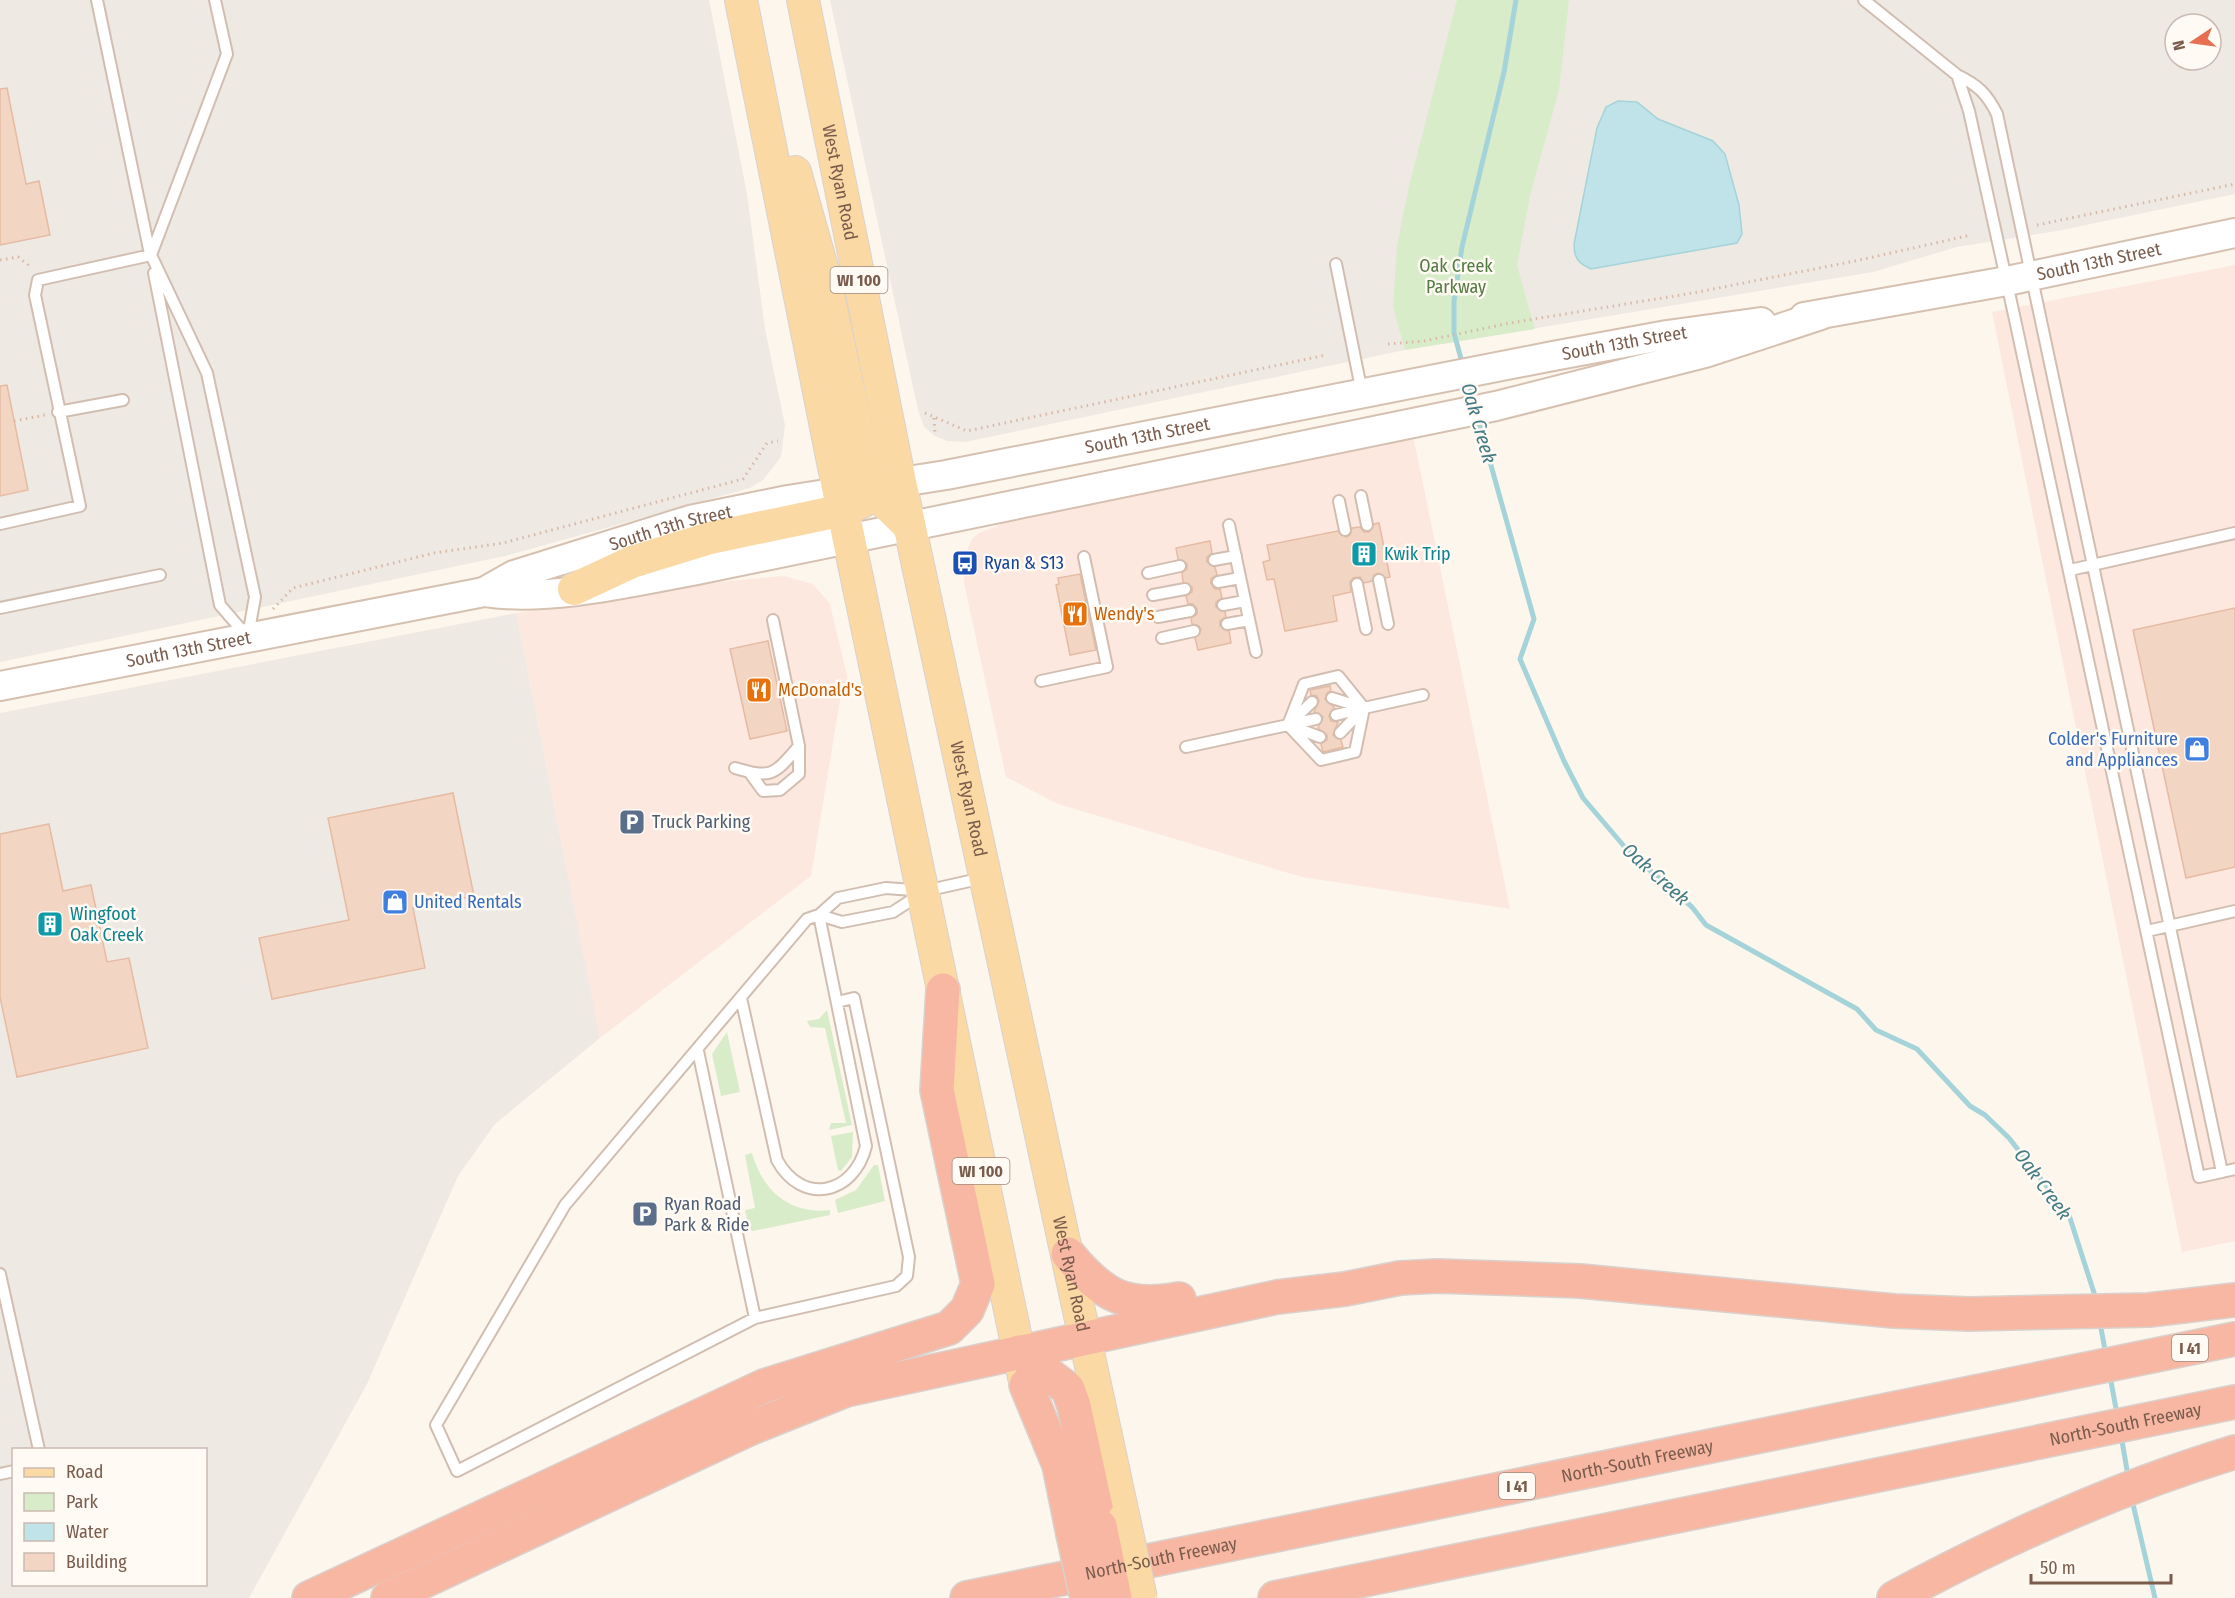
<svg xmlns="http://www.w3.org/2000/svg" width="2235" height="1598" font-family="'Fira Sans Condensed',sans-serif">
	<style>
		.commercial { fill: #fde8e0 }
		.industrial { fill: #efe9e4; fill-rule: evenodd }
		.green { fill: #d8ecc9 }
		.water { fill: #bfe3e8; stroke: #a5d3da; stroke-width: 1.5 }
		.lines { fill: none; stroke-linecap: round; stroke-linejoin: round }
		.stream { stroke: #a5d3da; stroke-width: 5 }
		.building { fill: #f3d5c3; stroke: #e6bba3; stroke-width: 1.5 }
		.lane-casing { stroke: #d1beb0; stroke-width: 14 }
		.secondary-casing { stroke: #d6c0b0; stroke-width: 32 }
		.primary-casing { stroke: #dad1cd; stroke-width: 34 }
		.highway-casing { stroke: #dad1cd; stroke-width: 36 }
		.path { stroke: #d9b8a5; stroke-width: 3; stroke-dasharray: 1.5 4.5; stroke-linecap: butt }
		.lane { stroke: #fff; stroke-width: 10 }
		.secondary { stroke: #fff; stroke-width: 28 }
		.primary { stroke: #fbd9a5; stroke-width: 32 }
		.highway { stroke: #f7b7a3; stroke-width: 33 }
		.primary-bridge-casing { stroke: #dad1cd; stroke-width: 34; stroke-linecap: butt }
		.highway-bridge-casing { stroke: #dad1cd; stroke-width: 36; stroke-linecap: butt }
		.primary-bridge { stroke: #fbd9a5; stroke-width: 32 }
		.highway-bridge { stroke: #f7b7a3; stroke-width: 33 }
		.labels { text-anchor: middle; stroke-width: 5; stroke-linejoin: round; paint-order: stroke }
		.shield { fill: #fffaf3; stroke: #a28b7f; stroke-width: 1.5 }
		.shield-label { font-size: 16px; font-weight: bold; fill: #7a5c4d }
		.street-label { font-size: 18px; fill: #7a5c4d; stroke: #fffaf3 }
		.park-label { font-size: 18px; fill: #537a41; stroke: #fffaf3 }
		.culture-label { font-size: 18px; fill: #0d838f; stroke: #fffaf3; text-anchor: start }
		.transit-label { font-size: 18px; fill: #164399; stroke: #fffaf3; text-anchor: start }
		.food-label { font-size: 18px; fill: #c56008; stroke: #fffaf3; text-anchor: start }
		.shop-label { font-size: 18px; fill: #366cbe; stroke: #fffaf3; text-anchor: end }
		.service-label { font-size: 18px; fill: #4e5e75; stroke: #fffaf3; text-anchor: start }
		.water-label { font-size: 20px; font-style: italic; fill: #437c86; stroke: #fffaf3 }
	</style>
	<rect width="100%" height="100%" fill="#fdf6ec"/>
	<path class="commercial" d="M2235,265V1241L2182,1252L1992,312Z
		M1413,435L1510,909L1302,877L1058,804L1006,777L964,583L963,559L972,539L979,533L1022,516Z
		M783,576L813,584L830,604L848,680L840,700L811,876L600,1038L516,613L614,600L679,586Z"/>
	<path class="industrial" d="M0,0H709L747,194L765,329L785,425L781,457L763,480L750,488L505,556L0,662Z
		M830,0H2235V194L2057,231L1957,247L1873,272L1405,350L965,442L947,441L935,436L924,427L918,410ZM2175,24H2211V60H2175Z
		M516,613L600,1038L495,1124L458,1176L367,1384L249,1598H0V713ZM14,1450H206V1584H14Z"/>
	<path class="green" d="M1457,0H1569L1559,90L1531,192L1517,265L1535,329L1405,350L1393,307L1397,246L1409,186Z
		M827,1010L852,1125L829,1130L831,1123H846L825,1028L810,1027L807,1021L819,1019Z
		M727,1032L740,1092L721,1096L712,1054Z
		M853,1132L852,1157L841,1171L838,1170L831,1136Z
		M752,1153C762,1190 790,1215 830,1210V1215L753,1231L749,1229L745,1210L755,1208L745,1155Z
		M874,1165H878L885,1201L838,1213L835,1200L856,1190Z"/>
	<path class="water" d="M1618,101L1637,102L1658,119L1713,141L1725,154L1739,205L1742,234L1737,243L1591,269C1578,263 1574,258 1574,244L1597,128L1606,107Z"/>
	<g class="lines">
		<path class="stream" d="M1463,366L1454,333V301L1462,247L1504,72L1516,0
			M1468,381L1473,401
			M1478,419L1534,619L1520,659L1564,761L1583,798L1629,852L1692,907L1706,925L1857,1009L1876,1030L1917,1049L1970,1106L1985,1115L2009,1138L2069,1215L2096,1299
			M2100,1323L2106,1355
			M2110,1376L2117,1414
			M2121,1435L2128,1476
			M2132,1500L2155,1598"/>
	</g>
	<path class="building" d="M7,88L26,184L39,181L50,235L0,245V89Z
		M7,385L28,490L0,496V386Z
		M1379,523L1390,577L1386,578L1378,573L1374,575L1372,581L1364,583L1360,577L1353,578L1350,582L1351,592L1333,596L1337,621L1285,631L1274,579L1267,580L1263,562L1270,560L1267,545L1338,531L1346,537L1350,535L1352,528L1360,527L1364,532H1369L1374,524Z
		M1210,541L1212,553L1207,557V562L1215,567L1217,575L1211,579V584L1215,589H1220L1222,598L1216,602V607L1225,612L1226,617L1220,621V626L1229,631L1231,643L1198,650L1195,638L1201,630L1199,626L1192,624L1191,618L1197,614V609L1193,604H1188L1186,596L1192,592V587L1183,582L1182,573L1187,569V564L1178,559L1176,548Z
		M1080,574L1096,650L1070,655L1056,585L1059,584L1058,578Z
		M2235,608V867L2186,878L2133,630Z
		M768,641L787,731L750,739L730,649Z
		M1330,686L1331,691L1327,693L1325,699L1334,707L1329,716L1331,721L1338,722L1333,735L1341,740L1343,747L1323,752L1321,744L1327,740V735L1318,728L1323,717L1314,712L1319,701L1317,696L1311,695L1310,690Z
		M453,793L474,896L413,908L425,968L272,999L259,938L349,920L328,818Z
		M49,824L63,891L91,885L107,962L129,958L148,1048L17,1077L0,997V834Z"/>
	<g class="lines">
		<defs>
			<path id="lane" d="M97,0L150,254
				M215,0L227,54L151,255L207,373L255,597L248,636
				M1864,0L1957,75C1978,85 1987,94 1997,114L2222,1172L2199,1177L2014,315L1969,111L1957,75
				M1336,264L1362,393
				M154,273L220,605L245,634
				M58,412L123,400
				M1361,496L1367,525
				M1339,501L1345,530
				M0,524L80,506L35,295L38,280L151,255
				M1229,525L1256,652
				M1214,560L1236,556
				M2070,570L2235,533
				M1148,573L1180,566
				M1379,580L1388,624
				M1218,582L1240,578
				M1357,584L1366,629
				M1153,595L1185,589
				M1223,605L1245,601
				M0,608L160,575
				M1158,617L1190,611
				M1227,624L1249,620
				M1162,638L1194,631
				M1041,681L1107,667L1084,557
				M1332,698L1364,708L1340,733
				M1312,702L1288,725L1320,737
				M1288,725L1304,684L1338,676L1364,708L1336,715
				M1288,725L1316,719
				M1186,747L1288,725L1321,760L1355,752L1364,708L1423,695
				M735,768C772,779 774,775 799,746L773,620
				M750,773L763,791L780,790L799,774V746
				M2147,931L2235,911
				M741,998L777,1160C802,1206 854,1195 866,1146L819,915L842,922L893,912L919,895
				M837,1002L854,998L909,1257L907,1276L896,1286L755,1318L457,1471L436,1425L565,1205L807,919L819,915L838,898L886,888L925,891L983,878
				M698,1051L755,1318
				M2222,1172L2235,1169
				M0,1274L39,1450
				M0,1474L14,1471"/>
			<g id="secondary">
				<path id="s1" d="M1804,317L2007,281L2235,233"/>
				<path id="s2" d="M484,592L514,575L690,520L788,500L946,475L1553,356L1667,335L1761,322"/>
				<path id="s3" d="M0,686L484,592C549,602 632,582 697,570L1496,406L1705,353L1821,315"/>
			</g>
			<g id="primary">
				<path d="M741,0L839,492L1024,1377"/>
				<path id="s4" d="M803,0L900,482L1124,1519"/>
				<path d="M795,172L823,271L869,487L909,526"/>
				<path d="M574,589L632,562L710,538L844,510L862,502"/>
			</g>
			<g id="highway">
				<path d="M1068,1254C1102,1295 1125,1309 1179,1299"/>
				<path d="M1019,1352L1068,1389L1074,1406L1100,1526"/>
				<path d="M1026,1385L1059,1465L1073,1534"/>
				<path d="M309,1598L764,1386L949,1328L967,1310L978,1284L937,1090L943,990"/>
				<path d="M388,1598L751,1428L846,1390L1277,1297L1345,1289L1400,1278L1437,1276L1580,1281L1894,1311L1969,1314L2149,1310L2235,1300"/>
				<path id="s5" d="M967,1598L2235,1339"/>
				<path id="s6" d="M1275,1598L2235,1402"/>
				<path d="M1894,1598C2003,1539 2116,1488 2235,1452"/>
			</g>
		</defs>
		<use href="#lane" class="lane-casing"/>
		<use href="#secondary" class="secondary-casing"/>
		<use href="#primary" class="primary-casing"/>
		<use href="#highway" class="highway-casing"/>
		<path class="path" d="M2037,225L2235,184
			M0,260L18,257L28,265L29,269
			M1388,344L1424,341L1510,323L1693,293L1855,261L1971,235
			M925,413L967,431L1326,355
			M934,418L935,434
			M14,421L45,415
			M273,609L293,588L434,553L503,543L743,479L767,443L778,441"/>
		<use href="#lane" class="lane"/>
		<use href="#secondary" class="secondary"/>
		<use href="#primary" class="primary"/>
		<use href="#highway" class="highway"/>
		<defs>
			<path id="primary-bridge" d="M1124,1519L1141,1598"/>
			<path id="highway-bridge" d="M1100,1526L1115,1598
				M1073,1534L1087,1598"/>
		</defs>
		<use href="#primary-bridge" class="primary-bridge-casing"/>
		<use href="#highway-bridge" class="highway-bridge-casing"/>
		<use href="#primary-bridge" class="primary-bridge"/>
		<use href="#highway-bridge" class="highway-bridge"/>
	</g>
	<defs>
		<symbol id="building-square" viewBox="-11 -11 22 22"><rect x="-9" y="-9" width="18" height="18" rx="4" fill="#0f9aa8" stroke="#fffaf3"/><path d="M-4-6H4V6H1V3H-1V6H-4ZM-2.5-4.3h1.7v1.8h-1.7ZM.8-4.3h1.7v1.8H.8ZM-2.5-1h1.7V.8h-1.7ZM.8-1h1.7V.8H.8Z" fill="#fff"/></symbol>
		<symbol id="bus-square" viewBox="-11 -11 22 22"><rect x="-9" y="-9" width="18" height="18" rx="4" fill="#1a4fb4" stroke="#fffaf3"/><path d="M-5-6H5V4H4V6H2V4H-2V6H-4V4H-5ZM-3.5-4V0h7V-4ZM-3.5 1.2v1.5H-2V1.2ZM2 1.2v1.5H3.5V1.2Z" fill="#fff"/></symbol>
		<symbol id="restaurant-square" viewBox="-11 -11 22 22"><rect x="-9" y="-9" width="18" height="18" rx="4" fill="#e8710a" stroke="#fffaf3"/><path d="M-5-6h1v4h1v-4h1v4h1v-4h1v5L-1.5 .5V6h-2V.5L-5-1ZM5-6V6H3V1.5H1.5Q1.5-4 5-6Z" fill="#fff"/></symbol>
		<symbol id="shop-square" viewBox="-11 -11 22 22"><rect x="-9" y="-9" width="18" height="18" rx="4" fill="#3f7fe0" stroke="#fffaf3"/><path d="M-5-2.5h2.3a2.7 3.5 0 0 1 5.4 0H5L5.5 6h-11ZM-1.5-2.5h3a1.5 2.3 0 0 0-3 0Z" fill="#fff"/></symbol>
		<symbol id="parking-square" viewBox="-11 -11 22 22"><rect x="-9" y="-9" width="18" height="18" rx="4" fill="#5c6f8a" stroke="#fffaf3"/><path d="M-3.5-5.5H1a3.5 3.5 0 0 1 0 7H-1V5.5H-3.5ZM-1-3.4V-.6H.8a1.4 1.4 0 0 0 0-2.8Z" fill="#fff"/></symbol>
	</defs>
	<g fill-rule="evenodd">
		<use href="#building-square" x="1349" y="539" width="30" height="30"/>
		<use href="#bus-square" x="950" y="548" width="30" height="30"/>
		<use href="#restaurant-square" x="1060" y="599" width="30" height="30"/>
		<use href="#restaurant-square" x="744" y="675" width="30" height="30"/>
		<use href="#shop-square" x="2182" y="734" width="30" height="30"/>
		<use href="#parking-square" x="617" y="807" width="30" height="30"/>
		<use href="#shop-square" x="380" y="887" width="30" height="30"/>
		<use href="#building-square" x="35" y="909" width="30" height="30"/>
		<use href="#parking-square" x="630" y="1199" width="30" height="30"/>
	</g>
	<g class="labels">
		<g class="shield">
			<rect x="830.5" y="267" width="57" height="26" rx="4.5"/>
			<rect x="952.5" y="1158" width="57" height="26" rx="4.5"/>
			<rect x="2172" y="1335" width="36" height="26" rx="4.5"/>
			<rect x="1499" y="1473" width="36" height="26" rx="4.5"/>
		</g>
		<g class="shield-label">
			<text x="859" y="286">WI 100</text>
			<text x="981" y="1177">WI 100</text>
			<text x="2190" y="1354">I 41</text>
			<text x="1517" y="1492">I 41</text>
		</g>
		<g class="street-label">
			<text dy="6" stroke="none"><textPath href="#s4" startOffset="186">West Ryan Road</textPath></text>
			<text dy="6" stroke="none"><textPath href="#s1" startOffset="300">South 13th Street</textPath></text>
			<text dy="6" stroke="none"><textPath href="#s2" startOffset="1170">South 13th Street</textPath></text>
			<text dy="6" stroke="none"><textPath href="#s2" startOffset="684">South 13th Street</textPath></text>
			<text dy="6" stroke="none"><textPath href="#s2" startOffset="198">South 13th Street</textPath></text>
			<text dy="6" stroke="none"><textPath href="#s3" startOffset="192">South 13th Street</textPath></text>
			<text dy="6" stroke="none"><textPath href="#s4" startOffset="816">West Ryan Road</textPath></text>
			<text dy="6" stroke="none"><textPath href="#s4" startOffset="1302">West Ryan Road</textPath></text>
			<text dy="6" stroke="none"><textPath href="#s6" startOffset="868">North-South Freeway</textPath></text>
			<text dy="6" stroke="none"><textPath href="#s5" startOffset="684">North-South Freeway</textPath></text>
			<text dy="6" stroke="none"><textPath href="#s5" startOffset="198">North-South Freeway</textPath></text>
		</g>
		<g class="park-label">
			<text x="1456" y="272">Oak Creek<tspan x="1456" dy="21">Parkway</tspan></text>
		</g>
		<g class="culture-label">
			<text x="1384" y="560">Kwik Trip</text>
			<text x="70" y="920">Wingfoot<tspan x="70" dy="21">Oak Creek</tspan></text>
		</g>
		<g class="transit-label">
			<text x="984" y="569">Ryan &amp; S13</text>
		</g>
		<g class="food-label">
			<text x="1094" y="620">Wendy's</text>
			<text x="778" y="696">McDonald's</text>
		</g>
		<g class="shop-label">
			<text x="2178" y="745">Colder's Furniture<tspan x="2178" dy="21">and Appliances</tspan></text>
			<text x="414" y="908" text-anchor="start">United Rentals</text>
		</g>
		<g class="service-label">
			<text x="652" y="828">Truck Parking</text>
			<text x="664" y="1210">Ryan Road<tspan x="664" dy="21">Park &amp; Ride</tspan></text>
		</g>
		<g class="water-label">
			<text transform="translate(1479 423) rotate(74)" y="7">Oak Creek</text>
			<text transform="translate(1656 874) rotate(42)" y="7">Oak Creek</text>
			<text transform="translate(2043 1184) rotate(54)" y="7">Oak Creek</text>
		</g>
	</g>
	<rect x="12" y="1448" width="195" height="138" fill="#fffaf3" stroke="#cabbb1" stroke-width="1.5"/>
	<rect x="24" y="1468" width="30" height="9" fill="#fbd9a5" stroke="#cabbb1" stroke-width="1.5"/>
	<text x="66" y="1478" font-size="18" fill="#7a5c4d">Road</text>
	<rect x="24" y="1493" width="30" height="18" fill="#d8ecc9" stroke="#cabbb1" stroke-width="1.5"/>
	<text x="66" y="1508" font-size="18" fill="#7a5c4d">Park</text>
	<rect x="24" y="1523" width="30" height="18" fill="#bfe3e8" stroke="#cabbb1" stroke-width="1.5"/>
	<text x="66" y="1538" font-size="18" fill="#7a5c4d">Water</text>
	<rect x="24" y="1553" width="30" height="18" fill="#f3d5c3" stroke="#cabbb1" stroke-width="1.5"/>
	<text x="66" y="1568" font-size="18" fill="#7a5c4d">Building</text>
	<g transform="translate(2193 42) rotate(257)"><circle r="28" fill="#fffaf3" stroke="#cabbb1" stroke-width="1.5"/>
	<path d="M0-4.5L10 22L0 15L-10 22Z" fill="#e76f51"/>
	<text y="-9" font-size="16" font-weight="bold" text-anchor="middle" fill="#7a5c4d">N</text>
	</g>
	<path d="M2031 1574v9h140v-9" fill="none" stroke="#7a5c4d" stroke-width="3"/>
	<text x="2040" y="1574" font-size="18" fill="#7a5c4d" stroke="#fffaf3" stroke-width="4.5" paint-order="stroke">50 m</text>
</svg>
